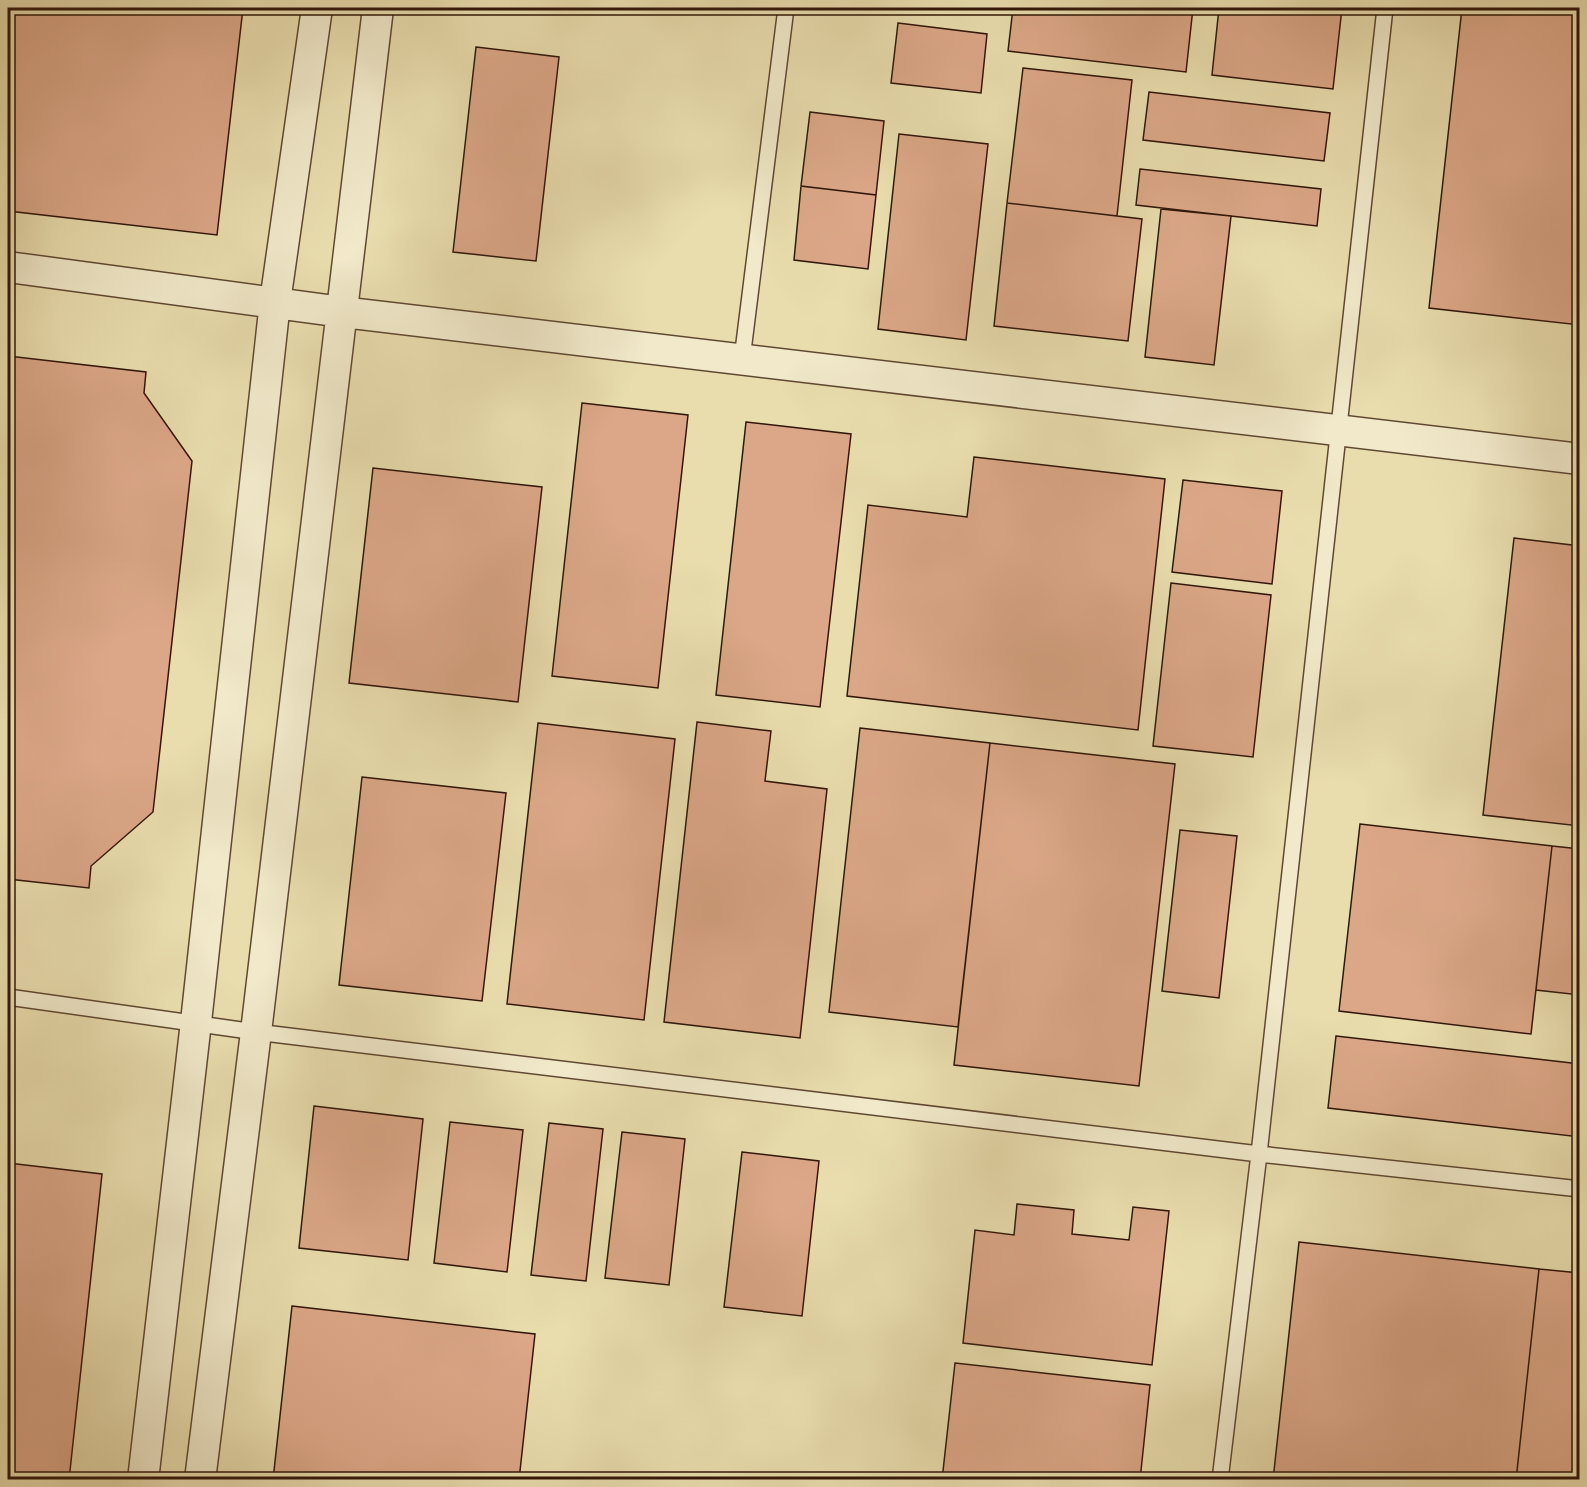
<svg xmlns="http://www.w3.org/2000/svg" width="1587" height="1487" font-family="'IM FELL Great Primer',serif">
	<style>
		.building { fill: #dba788; stroke: #311709; stroke-width: 1.5 }
		.lines { fill: none; stroke-linecap: round; stroke-linejoin: round }
		.service-casing { stroke: #5f4832; stroke-width: 18 }
		.minor-casing { stroke: #5f4832; stroke-width: 33 }
		.service { stroke: #f1e9ca; stroke-width: 15 }
		.minor { stroke: #f1e9ca; stroke-width: 30 }
	</style>
	<rect width="100%" height="100%" fill="#e9ddae"/>
	<filter id="stains"><feTurbulence type="fractalNoise" baseFrequency=".00333" numOctaves="4"/><feColorMatrix values="0 0 0 0 .2 0 0 0 0 .09 0 0 0 0 .02 0 0 0 .5 -.17"/></filter>
	<radialGradient id="worn" r=".72"><stop offset=".6" stop-color="#630" stop-opacity="0"/><stop offset="1" stop-color="#630" stop-opacity=".3"/></radialGradient>
	<path class="building" d="M8,8H243L217,235L8,211Z
		M1013,8H1193L1186,72L1008,51Z
		M1219,8H1342L1333,89L1212,75Z
		M1462,8H1580V325L1429,308Z
		M898,23L987,34L981,93L891,83Z
		M476,47L559,57L536,261L453,252Z
		M1023,68L1132,80L1117,216L1007,203Z
		M1149,92L1330,113L1324,161L1143,140Z
		M810,112L884,121L876,195L801,186Z
		M899,134L988,144L966,340L878,329Z
		M1140,169L1321,189L1317,226L1136,205Z
		M801,186L876,195L868,269L794,260Z
		M1007,203L1142,219L1128,341L994,326Z
		M1161,209L1231,216L1214,365L1145,357Z
		M8,356L146,372L144,393L192,461L153,812L91,866L89,888L8,879Z
		M582,403L688,415L658,688L552,676Z
		M746,422L851,434L820,707L716,695Z
		M974,457L1165,479L1138,730L847,696L868,505L967,517Z
		M373,468L542,487L518,702L349,683Z
		M1183,480L1282,491L1272,584L1172,572Z
		M1514,538L1580,546V826L1483,815Z
		M1171,583L1271,595L1253,757L1153,746Z
		M697,722L771,731L765,781L827,789L800,1038L664,1022Z
		M538,723L675,739L644,1020L507,1004Z
		M860,728L990,743L958,1027L829,1012Z
		M990,743L1175,764L1139,1086L954,1065Z
		M362,777L506,793L482,1001L339,985Z
		M1360,824L1552,846L1531,1034L1339,1011Z
		M1180,830L1237,836L1219,998L1162,991Z
		M1552,846L1580,849V995L1536,990Z
		M1336,1036L1580,1064V1137L1328,1108Z
		M314,1106L423,1119L408,1260L299,1248Z
		M450,1122L523,1130L507,1272L434,1263Z
		M549,1123L603,1129L586,1281L531,1275Z
		M622,1132L685,1139L669,1285L605,1278Z
		M742,1152L819,1161L802,1316L724,1307Z
		M8,1163L102,1174L69,1480H8Z
		M1017,1204L1074,1210L1072,1234L1129,1240L1133,1207L1169,1211L1152,1365L963,1343L975,1230L1014,1235Z
		M1299,1242L1539,1269L1516,1480H1273Z
		M1539,1269L1580,1273V1480H1516Z
		M292,1306L535,1334L519,1480H273Z
		M955,1363L1150,1385L1140,1480H942Z"/>
	<g class="lines">
		<defs>
			<path id="service" d="M742,359L786,8
				M8,997L256,1032L1259,1154L1580,1189
				M1220,1480L1259,1154L1385,8"/>
			<path id="minor" d="M8,267L342,312L1580,459
				M143,1480L196,1022L275,302L317,8
				M200,1480L256,1032L378,8"/>
		</defs>
		<use href="#service" class="service-casing"/>
		<use href="#minor" class="minor-casing"/>
		<use href="#service" class="service"/>
		<use href="#minor" class="minor"/>
	</g>
	<rect width="1587" height="1487" fill="none" stroke="#e9ddae" stroke-width="30"/>
	<rect x="9" y="9" width="1569" height="1469" fill="none" stroke="#311709" stroke-width="3"/>
	<rect x="15" y="15" width="1557" height="1457" fill="none" stroke="#311709" stroke-width="1.5"/>
	<rect width="100%" height="100%" filter="url(#stains)"/>
	<rect width="100%" height="100%" fill="url(#worn)"/>
</svg>
